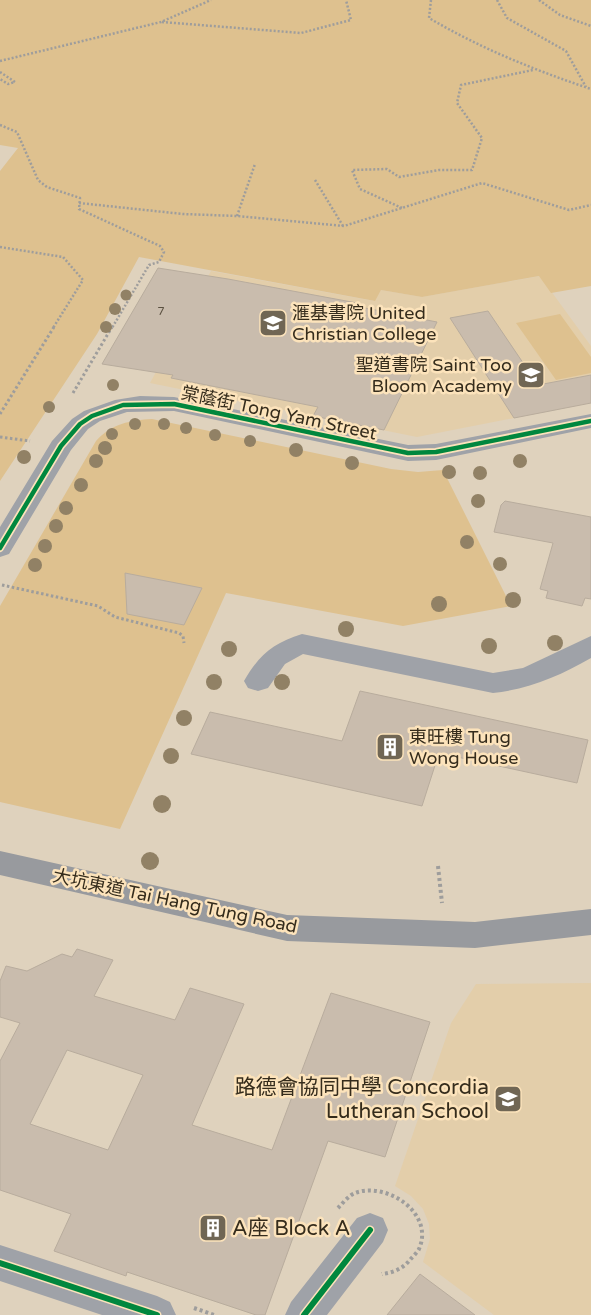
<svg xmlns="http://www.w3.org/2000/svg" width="591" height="1315" font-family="'Varela Round','Noto Sans TC',sans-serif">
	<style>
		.built { fill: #e3ceaa }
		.green { fill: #dec18f }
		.building { fill: #c9bcad; stroke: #b8ac9d; fill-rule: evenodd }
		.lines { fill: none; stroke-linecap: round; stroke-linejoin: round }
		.path-far2 { stroke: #9e9d9c; stroke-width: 2.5; stroke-dasharray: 2 2; stroke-linecap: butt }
		.path-far1 { stroke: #9e9d9c; stroke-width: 3; stroke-dasharray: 2.5 2.5; stroke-linecap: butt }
		.path { stroke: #9e9d9c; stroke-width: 4; stroke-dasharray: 3 3; stroke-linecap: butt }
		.minor { fill: #9fa2a8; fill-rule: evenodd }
		.major { fill: #989a9e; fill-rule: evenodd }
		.cycleway-far1-casing { stroke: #fce3bb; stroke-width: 8 }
		.cycleway-casing { stroke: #fce3bb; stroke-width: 9 }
		.cycleway-far1 { stroke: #00873e; stroke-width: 4.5 }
		.cycleway { stroke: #00873e; stroke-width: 6 }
		.tree { fill: #918165 }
		.labels { text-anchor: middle; stroke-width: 5; stroke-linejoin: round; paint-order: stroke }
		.far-number-label { font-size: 12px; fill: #5b5141 }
		.poi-label { font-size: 18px; fill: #352c1c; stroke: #fce3bb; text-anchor: start }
		.street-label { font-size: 18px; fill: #352c1c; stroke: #fce3bb }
		.near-poi-label { font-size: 21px; fill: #352c1c; stroke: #fce3bb; text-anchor: end }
	</style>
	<rect width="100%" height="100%" fill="#dfd2bd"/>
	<path class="built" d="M211,271L374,301L381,290L422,297L540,276L591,346V403L417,437L150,383Z
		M591,983V1315H494L423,1262L430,1239L429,1224L423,1209L411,1196L395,1186L451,1023L476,984Z"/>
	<path class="green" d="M0,0H591V286L551,293L539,276L422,297L381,290L375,301L139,257L97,334L0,481V171L18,148L0,145Z
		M560,314L591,357V373L556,380L516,323Z
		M152,419L391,469L418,472L443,470L511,606L403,626L226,593L120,829L0,802V606L96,441C111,424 131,420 152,419Z"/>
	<path class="building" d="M158,268L228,279L357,303L355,306L437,322L384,430L313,416L318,407L171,378L173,375L102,364Z
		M488,311L538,385L591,375V403L514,418L450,318Z
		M505,501L591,517V599L585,598L582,606L546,598L548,591L540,589L553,543L494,532L501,505Z
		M125,573L202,588L184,625L127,614Z
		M360,691L588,740L577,783L439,753L422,806L191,754L210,712L342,741Z
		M77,949L113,960L94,996L175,1020L190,988L244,1004L192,1125L272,1150L331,993L430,1022L385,1157L328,1141L265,1315H256L127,1272L126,1276L54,1251L71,1214L0,1190V1061L20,1023L0,1017V981L6,966L27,971L62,954L72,957ZM67,1050L143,1075L108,1150L30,1124Z
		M420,1274L475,1315H387Z"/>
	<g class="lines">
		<path class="path-far2" d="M431,0L429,18C480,48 534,70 591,89
			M497,0L507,18L566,51L586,87
			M539,0L560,15L591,26
			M162,22L301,33L351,20L346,0
			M0,61L161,22L211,0
			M0,72L15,82L8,84L0,79
			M0,125L17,132L38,180L47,187L80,198L79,209L160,246L164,252L159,262L149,265L112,328
			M315,180L343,226
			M79,203L183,214L237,216L344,226L482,183L569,210L591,205
			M402,208L360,189L352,170L387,169L399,177L439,170H472L482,138L457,103L461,85L533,70
			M237,216L255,164
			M0,247L63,257L83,280L53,328"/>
		<path class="path-far1" d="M73,393L112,327
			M0,414L54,327
			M0,437L30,441
			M2,585L98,606L115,617L179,633L183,636L184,643"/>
		<path class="path" d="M438,866L442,903
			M338,1208C343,1203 349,1195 355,1193C386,1181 435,1213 419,1249C417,1253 412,1257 409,1261C402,1269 392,1273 382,1274
			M194,1308L214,1315"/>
		<path class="minor" d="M140,396L174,397L408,445L436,444L591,414V428L436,460L408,461L174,411L127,412L100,421L88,429L71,450L9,554L0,557V527L52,441L72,419L84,411L115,400Z
			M302,634L493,673L523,668L591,636V658C560,676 529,689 493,693L303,654L285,664L268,688L258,691L248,688L244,681C259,655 273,643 302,634Z
			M370,1213L383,1218L388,1230L383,1242L327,1315H285L291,1302L357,1218Z
			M0,1245L157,1296L170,1302L176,1315H102L0,1281Z"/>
		<path class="major" d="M0,851L287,915L475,922L591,909V935L475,948L287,941L0,875Z"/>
		<defs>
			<path id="cycleway-far1" d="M0,548L61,446L80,424L92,416L123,405L174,404L408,453L436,452L591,421"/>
			<path id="cycleway" d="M0,1263L157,1315
				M304,1315L370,1230"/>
		</defs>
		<use href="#cycleway-far1" class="cycleway-far1-casing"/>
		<use href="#cycleway" class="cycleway-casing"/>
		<use href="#cycleway-far1" class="cycleway-far1"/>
		<use href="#cycleway" class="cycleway"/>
	</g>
	<g class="tree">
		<circle cx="126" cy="295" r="5.5"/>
		<circle cx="115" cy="309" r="6"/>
		<circle cx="106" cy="327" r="6"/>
		<circle cx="113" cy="385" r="6"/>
		<circle cx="49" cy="407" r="6"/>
		<circle cx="135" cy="424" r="6"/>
		<circle cx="164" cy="424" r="6"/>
		<circle cx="186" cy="428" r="6"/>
		<circle cx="112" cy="434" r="6"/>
		<circle cx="215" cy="435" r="6"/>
		<circle cx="250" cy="441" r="6"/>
		<circle cx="105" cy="448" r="7"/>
		<circle cx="296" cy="450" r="7"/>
		<circle cx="24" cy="457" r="7"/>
		<circle cx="96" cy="461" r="7"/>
		<circle cx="520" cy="461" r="7"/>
		<circle cx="352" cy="463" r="7"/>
		<circle cx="449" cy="472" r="7"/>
		<circle cx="480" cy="473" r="7"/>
		<circle cx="81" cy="485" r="7"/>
		<circle cx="478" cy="501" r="7"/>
		<circle cx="66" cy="508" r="7"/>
		<circle cx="56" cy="526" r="7"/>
		<circle cx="467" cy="542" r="7"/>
		<circle cx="45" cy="546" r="7"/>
		<circle cx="500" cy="564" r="7"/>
		<circle cx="35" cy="565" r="7"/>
		<circle cx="513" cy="600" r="8"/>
		<circle cx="439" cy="604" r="8"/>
		<circle cx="346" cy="629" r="8"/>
		<circle cx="555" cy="643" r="8"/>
		<circle cx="489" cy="646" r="8"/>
		<circle cx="229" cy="649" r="8"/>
		<circle cx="214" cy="682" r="8"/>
		<circle cx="282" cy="682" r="8"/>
		<circle cx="184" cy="718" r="8"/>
		<circle cx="171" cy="756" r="8"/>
		<circle cx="162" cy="804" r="9"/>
		<circle cx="150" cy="861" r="9"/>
	</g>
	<defs>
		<symbol id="school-square" viewBox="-11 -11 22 22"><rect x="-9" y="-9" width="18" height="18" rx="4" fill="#706654" stroke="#fce3bb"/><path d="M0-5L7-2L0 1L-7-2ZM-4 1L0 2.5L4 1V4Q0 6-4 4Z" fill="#fff"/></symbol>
		<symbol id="building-square" viewBox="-11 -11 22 22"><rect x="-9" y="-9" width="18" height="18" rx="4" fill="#706654" stroke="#fce3bb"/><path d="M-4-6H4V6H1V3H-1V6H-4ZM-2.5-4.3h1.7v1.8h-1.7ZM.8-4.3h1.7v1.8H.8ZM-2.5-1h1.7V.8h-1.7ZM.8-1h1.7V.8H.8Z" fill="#fff"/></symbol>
	</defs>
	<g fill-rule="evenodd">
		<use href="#school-square" x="257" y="307" width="32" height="32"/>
		<use href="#school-square" x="515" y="359" width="32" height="32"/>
		<use href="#building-square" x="374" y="731" width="32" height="32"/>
		<use href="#school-square" x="492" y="1083" width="32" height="32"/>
		<use href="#building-square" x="197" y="1212" width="32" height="32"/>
	</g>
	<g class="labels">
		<g class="far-number-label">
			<text x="161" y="315">7</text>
		</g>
		<g class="poi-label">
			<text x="292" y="319">滙基書院 United<tspan x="292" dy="21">Christian College</tspan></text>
			<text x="512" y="371" text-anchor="end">聖道書院 Saint Too<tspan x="512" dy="21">Bloom Academy</tspan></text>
			<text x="409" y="743">東旺樓 Tung<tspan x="409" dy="21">Wong House</tspan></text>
		</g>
		<g class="street-label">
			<text transform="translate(279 413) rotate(12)" y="6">棠蔭街 Tong Yam Street</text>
			<text transform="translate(175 901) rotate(12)" y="6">大坑東道 Tai Hang Tung Road</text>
		</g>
		<g class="near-poi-label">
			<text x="489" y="1094">路德會協同中學 Concordia<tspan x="489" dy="24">Lutheran School</tspan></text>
			<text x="232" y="1235" text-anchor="start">A座 Block A</text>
		</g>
	</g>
</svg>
